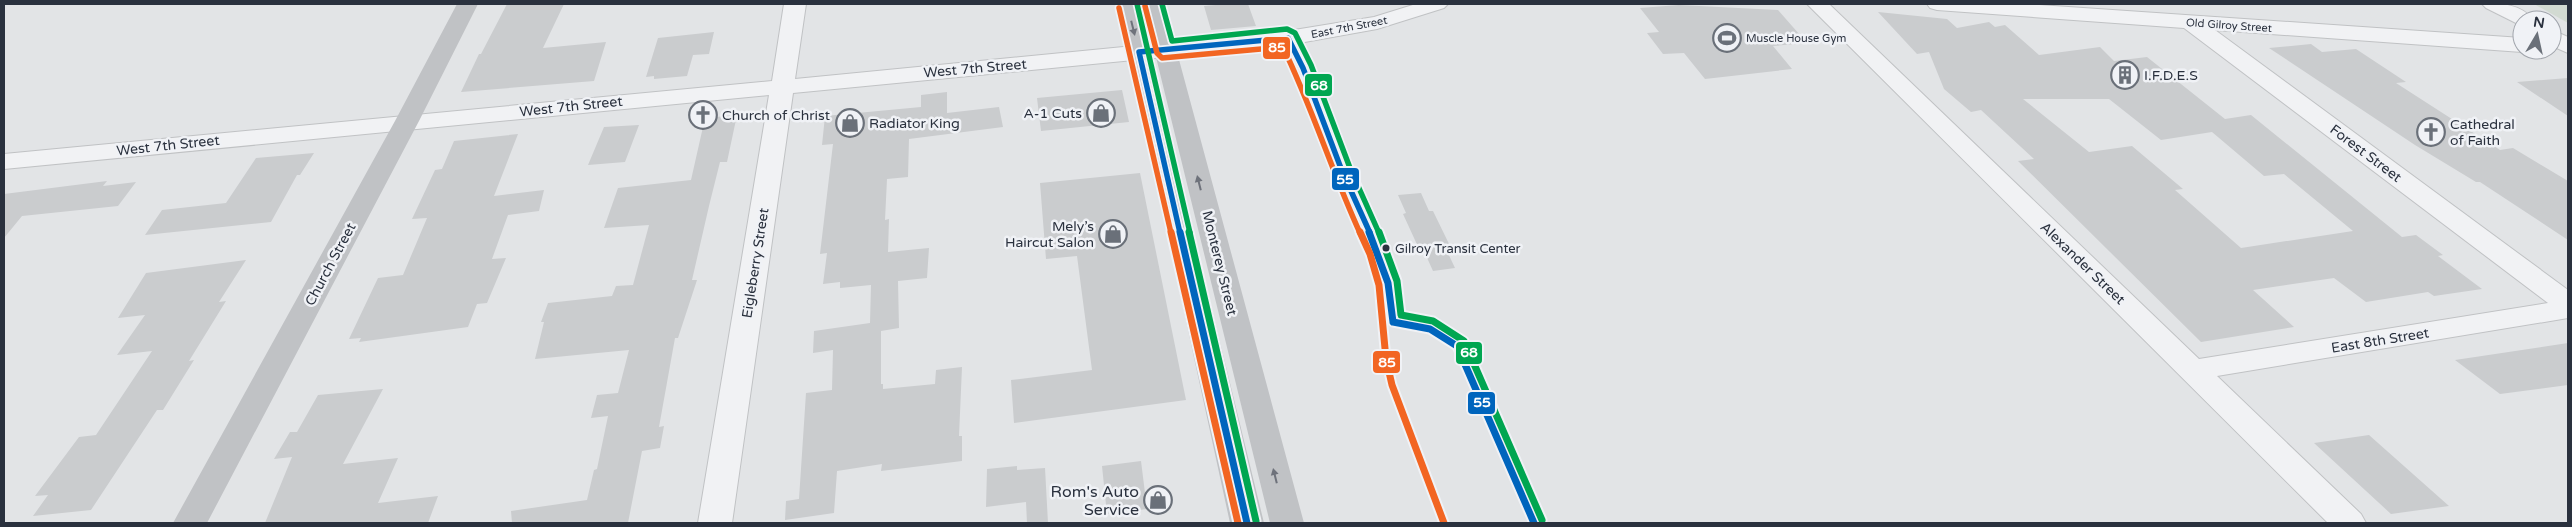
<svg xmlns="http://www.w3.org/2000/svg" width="2572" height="527" font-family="'Varela Round',sans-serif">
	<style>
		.green { fill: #d2dad2 }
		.building { fill: #caccce; fill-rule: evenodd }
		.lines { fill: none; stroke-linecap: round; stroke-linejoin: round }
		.street-casing { stroke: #c0c2c4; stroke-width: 2 }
		.street { fill: #f1f2f4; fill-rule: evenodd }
		.secondary { fill: #c0c2c5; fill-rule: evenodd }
		.bus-1-far1-casing { stroke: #f0f2f6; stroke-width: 9 }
		.bus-1-casing { stroke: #f0f2f6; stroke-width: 11 }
		.bus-2-far1-casing { stroke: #f0f2f6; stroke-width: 9 }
		.bus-2-casing { stroke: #f0f2f6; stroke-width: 11 }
		.bus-3-far1-casing { stroke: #f0f2f6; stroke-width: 9 }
		.bus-3-casing { stroke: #f0f2f6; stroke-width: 11 }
		.bus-1-far1 { stroke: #0065bd; stroke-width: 5.5 }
		.bus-1 { stroke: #0065bd; stroke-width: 7 }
		.bus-2-far1 { stroke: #f26522; stroke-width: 5.5 }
		.bus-2 { stroke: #f26522; stroke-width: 7 }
		.bus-3-far1 { stroke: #00a651; stroke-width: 5.5 }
		.bus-3 { stroke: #00a651; stroke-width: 7 }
		.oneway { fill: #6e727b }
		.bus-dot { fill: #2a313e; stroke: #f0f2f6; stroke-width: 2 }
		.labels { text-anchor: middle; stroke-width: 5; stroke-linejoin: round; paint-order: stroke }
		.far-street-label { font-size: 11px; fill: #2a313e; stroke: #f0f2f6 }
		.far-poi-label { font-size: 11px; fill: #2a313e; stroke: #f0f2f6; text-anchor: start }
		.bus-label { font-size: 13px; fill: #2a313e; stroke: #f0f2f6; text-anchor: start }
		.street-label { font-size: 14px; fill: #2a313e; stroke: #f0f2f6 }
		.poi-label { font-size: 14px; fill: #2a313e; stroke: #f0f2f6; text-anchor: start }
		.near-poi-label { font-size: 16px; fill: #2a313e; stroke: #f0f2f6; text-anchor: end }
		.line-badge { stroke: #f0f2f6; stroke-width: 2 }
		.badge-label { font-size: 14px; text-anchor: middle; font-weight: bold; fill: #fff }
	</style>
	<rect width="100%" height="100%" fill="#e2e4e6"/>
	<path class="green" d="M2534,4H2568V23Z"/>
	<path class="building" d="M507,4H564L543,48L606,42L594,81L461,92L479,54H481Z
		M1227,4H1248L1256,26L1211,30L1204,6Z
		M1679,5L1778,10L1807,43L1773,46L1792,69L1705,79L1684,53L1663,54L1647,33L1659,32L1640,8Z
		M1878,12L1947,19L1957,28L1989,22L1995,27L2005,25L2039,55L2100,47L2114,61L2147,57L2225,119L2251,115L2402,237L2416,235L2443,255L2438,256L2482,289L2434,296L2428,292L2366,302L2334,278L2253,290L2294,327L2201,342L2018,161L2034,159L1981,110L1971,112L1944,89L1929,52L1917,54ZM2023,99H2109L2161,140L2212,132L2264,176L2284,174L2353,231L2241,248L2175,190L2183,189L2132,146L2089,152Z
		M714,32L709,54L693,55L687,76L654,79V76L646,77L658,38Z
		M2311,44L2322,52L2356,49L2406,82L2396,83L2500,150L2513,148L2568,181V240L2480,182H2476L2415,145L2269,48Z
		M2568,78V116L2517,82Z
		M1122,90L1129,122L1041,131L1037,98Z
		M947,92V113L999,107L1003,127L909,139L908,177L887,179L885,220L889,219L888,252L929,248L927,278L898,281L899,328L881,331V384H883V389L935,384L936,370L962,367L959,436H962V461L881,471L882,464L837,471L834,513L785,520L786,501L799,499L806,393L832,390L833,350L813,353L814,331L870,323L871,285L840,288V282L823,284L827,253L820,254L833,144L822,145L825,116L921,107V95Z
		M737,115L727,162H720L709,206L692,280H697L678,338H675L659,427L664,426L660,448L642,451L628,523H512L511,511L587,500L594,470L597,469L608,416L591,418L597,395L618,393L629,350L535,359L544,322H541L548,303L612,296L616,286L633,285L649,225L604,228L618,188L691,180L705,118Z
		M639,125L625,162L588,165L604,127Z
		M518,134L494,196L544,190L539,211L508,215L492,259L506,258L487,303L477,304L468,327L359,342L361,338L349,339L378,278L403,275L427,218L412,219L435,170L442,169L454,141Z
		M314,153L300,175H297L271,222L145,235L162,210L226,203L256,158Z
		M1140,173L1186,400L1014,423L1011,380L1092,370L1077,256L1046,259L1040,183Z
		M107,181L103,186L136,182L118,206L22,216L4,238V194Z
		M1421,193L1429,211H1433L1451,248L1446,249L1455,268L1433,271L1424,251H1420L1403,214L1406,213L1398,195Z
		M246,260L219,302L226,301L189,361L194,360L163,410H157L91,510L33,516L48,495L35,496L79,437L96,435L152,351L117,355L145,315L118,318L146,273Z
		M2568,343V385L2500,394L2455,360Z
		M383,389L343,464L398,458L378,503L438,496L428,523H265L292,457L274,459L290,432H297L318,395Z
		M2369,435L2449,506L2391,514L2314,443Z
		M1141,461L1147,509L1107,514L1102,466Z
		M1017,466V470L1045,468L1048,523H1027L1026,502L986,507L987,469Z"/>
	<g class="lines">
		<defs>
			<path id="street" d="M784,4H806L795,79L1288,31L1374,17L1416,4H1448L1444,8L1377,29L1288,45L793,93L732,523H698L769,95L4,169V154L772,81Z
				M1807,4H1829L2199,359L2548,303L2184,28L1937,10L1930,8L1927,4H2025L2522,38V50H2529L2522,52L2215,30L2568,290V318L2217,376L2361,514L2366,523H2328Z
				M2482,4C2500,3 2522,4 2533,20H2522V26L2486,8Z
				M2552,30L2568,37V53L2552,46Z"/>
		</defs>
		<use href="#street" class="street-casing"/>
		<use href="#street" class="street"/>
		<path class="secondary" d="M457,4H478L419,121L207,523H173L395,121Z
			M1117,4H1138L1264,523H1230Z
			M1143,4H1164L1304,523H1270Z"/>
		<defs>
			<path id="bus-1-far1" d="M1288,38L1303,68L1342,171L1370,233
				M1139,52L1180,233
				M1139,52L1288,38"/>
			<path id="bus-1" d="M1180,232L1247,523
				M1369,232L1388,283L1393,322
				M1393,322L1430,329L1457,346L1534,523"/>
			<path id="bus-2-far1" d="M1145,6L1157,53L1162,58L1283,47C1312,107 1332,172 1360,233
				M1119,8L1171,233"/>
			<path id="bus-2" d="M1171,232L1238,523
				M1360,232L1370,254L1379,285L1386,359L1392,385L1444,523"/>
			<path id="bus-3-far1" d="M1137,4L1190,233
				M1162,4L1172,41L1287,29L1295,33L1311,65L1350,168L1379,233"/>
			<path id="bus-3" d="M1189,232L1256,521
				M1379,232L1397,281L1401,315L1433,321L1464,341L1542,520"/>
		</defs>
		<use href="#bus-1-far1" class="bus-1-far1-casing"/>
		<use href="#bus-1" class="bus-1-casing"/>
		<use href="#bus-2-far1" class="bus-2-far1-casing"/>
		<use href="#bus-2" class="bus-2-casing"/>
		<use href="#bus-3-far1" class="bus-3-far1-casing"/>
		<use href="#bus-3" class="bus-3-casing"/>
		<use href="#bus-1-far1" class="bus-1-far1"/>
		<use href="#bus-1" class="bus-1"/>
		<use href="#bus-2-far1" class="bus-2-far1"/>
		<use href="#bus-2" class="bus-2"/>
		<use href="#bus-3-far1" class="bus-3-far1"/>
		<use href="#bus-3" class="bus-3"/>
	</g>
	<defs><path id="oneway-solid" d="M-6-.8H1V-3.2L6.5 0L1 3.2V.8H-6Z" transform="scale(1.25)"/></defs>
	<g class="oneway">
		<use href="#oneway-solid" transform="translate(1133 28) rotate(76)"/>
		<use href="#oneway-solid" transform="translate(1199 183) rotate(-104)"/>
		<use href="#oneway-solid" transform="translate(1275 476) rotate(-104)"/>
	</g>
	<defs>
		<symbol id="stadium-ring" viewBox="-11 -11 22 22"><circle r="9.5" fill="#f0f2f6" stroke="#6a7079" stroke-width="1.5"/><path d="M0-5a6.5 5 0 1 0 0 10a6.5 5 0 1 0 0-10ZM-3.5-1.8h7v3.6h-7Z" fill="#6a7079"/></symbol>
		<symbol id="building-ring" viewBox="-11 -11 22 22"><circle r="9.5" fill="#f0f2f6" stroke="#6a7079" stroke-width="1.5"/><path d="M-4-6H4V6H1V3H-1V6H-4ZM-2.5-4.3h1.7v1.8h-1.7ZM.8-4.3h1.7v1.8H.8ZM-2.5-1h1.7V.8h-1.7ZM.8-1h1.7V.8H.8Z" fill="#6a7079"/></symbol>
		<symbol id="shop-ring" viewBox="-11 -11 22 22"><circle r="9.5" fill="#f0f2f6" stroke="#6a7079" stroke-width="1.5"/><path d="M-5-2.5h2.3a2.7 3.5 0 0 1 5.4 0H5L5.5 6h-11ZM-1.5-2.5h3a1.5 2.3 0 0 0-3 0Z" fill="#6a7079"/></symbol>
		<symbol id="church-ring" viewBox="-11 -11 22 22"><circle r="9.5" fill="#f0f2f6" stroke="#6a7079" stroke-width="1.5"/><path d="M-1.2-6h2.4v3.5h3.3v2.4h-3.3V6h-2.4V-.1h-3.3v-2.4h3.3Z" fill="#6a7079"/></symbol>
	</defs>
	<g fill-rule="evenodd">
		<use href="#stadium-ring" x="1711" y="22" width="32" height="32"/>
		<use href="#building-ring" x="2109" y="59" width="32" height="32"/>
		<use href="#shop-ring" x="1085" y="97" width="32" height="32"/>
		<use href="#church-ring" x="687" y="99" width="32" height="32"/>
		<use href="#shop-ring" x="834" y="107" width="32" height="32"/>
		<use href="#church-ring" x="2415" y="116" width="32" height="32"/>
		<use href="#shop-ring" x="1097" y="218" width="32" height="32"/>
		<use href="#shop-ring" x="1142" y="484" width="32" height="32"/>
	</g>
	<circle class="bus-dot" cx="1386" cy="248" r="4.5"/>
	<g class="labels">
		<g class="far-street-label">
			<text transform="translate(2229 25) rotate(4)" y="4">Old Gilroy Street</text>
			<text transform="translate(1349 27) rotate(-11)" y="4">East 7th Street</text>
		</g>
		<g class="far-poi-label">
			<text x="1746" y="42">Muscle House Gym</text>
		</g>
		<g class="bus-label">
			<text x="1395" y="253">Gilroy Transit Center</text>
		</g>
		<g class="street-label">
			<text transform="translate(975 68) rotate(-5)" y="5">West 7th Street</text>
			<text transform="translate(571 106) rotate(-6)" y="5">West 7th Street</text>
			<text transform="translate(168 145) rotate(-6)" y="5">West 7th Street</text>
			<text transform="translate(2366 153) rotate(37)" y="5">Forest Street</text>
			<text transform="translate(755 263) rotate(-81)" y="5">Eigleberry Street</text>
			<text transform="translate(1220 263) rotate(76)" y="5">Monterey Street</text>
			<text transform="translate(2083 263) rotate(44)" y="5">Alexander Street</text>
			<text transform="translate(330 264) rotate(-62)" y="5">Church Street</text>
			<text transform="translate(2380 340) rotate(-9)" y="5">East 8th Street</text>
		</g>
		<g class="poi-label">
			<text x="2144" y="80">I.F.D.E.S</text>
			<text x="1082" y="118" text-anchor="end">A-1 Cuts</text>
			<text x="722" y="120">Church of Christ</text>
			<text x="869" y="128">Radiator King</text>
			<text x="2450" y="129">Cathedral<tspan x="2450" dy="16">of Faith</tspan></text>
			<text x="1094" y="231" text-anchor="end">Mely’s<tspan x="1094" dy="16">Haircut Salon</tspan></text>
		</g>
		<g class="near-poi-label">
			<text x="1139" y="497">Rom's Auto<tspan x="1139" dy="18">Service</tspan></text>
		</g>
	</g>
	<g class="line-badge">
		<rect x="1262" y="36" width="29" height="24" rx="5" fill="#f26522"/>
		<rect x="1304" y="73" width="29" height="24" rx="5" fill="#00a651"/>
		<rect x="1331" y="167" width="29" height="24" rx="5" fill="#0065bd"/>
		<rect x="1455" y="341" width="28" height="24" rx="5" fill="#00a651"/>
		<rect x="1372" y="350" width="29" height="24" rx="5" fill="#f26522"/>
		<rect x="1467" y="391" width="29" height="24" rx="5" fill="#0065bd"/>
	</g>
	<g class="badge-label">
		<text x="1277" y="52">85</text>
		<text x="1319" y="90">68</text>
		<text x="1345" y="184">55</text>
		<text x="1469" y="357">68</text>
		<text x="1387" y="367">85</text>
		<text x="1482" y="407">55</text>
	</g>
	<rect width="2572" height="527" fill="none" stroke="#2a313e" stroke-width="10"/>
	<g transform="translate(2537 35) rotate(9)"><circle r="24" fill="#f0f2f6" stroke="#a1a5ac"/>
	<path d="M0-4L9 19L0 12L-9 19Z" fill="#6a7079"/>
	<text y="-8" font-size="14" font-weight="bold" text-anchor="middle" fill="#2a313e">N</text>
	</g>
</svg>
